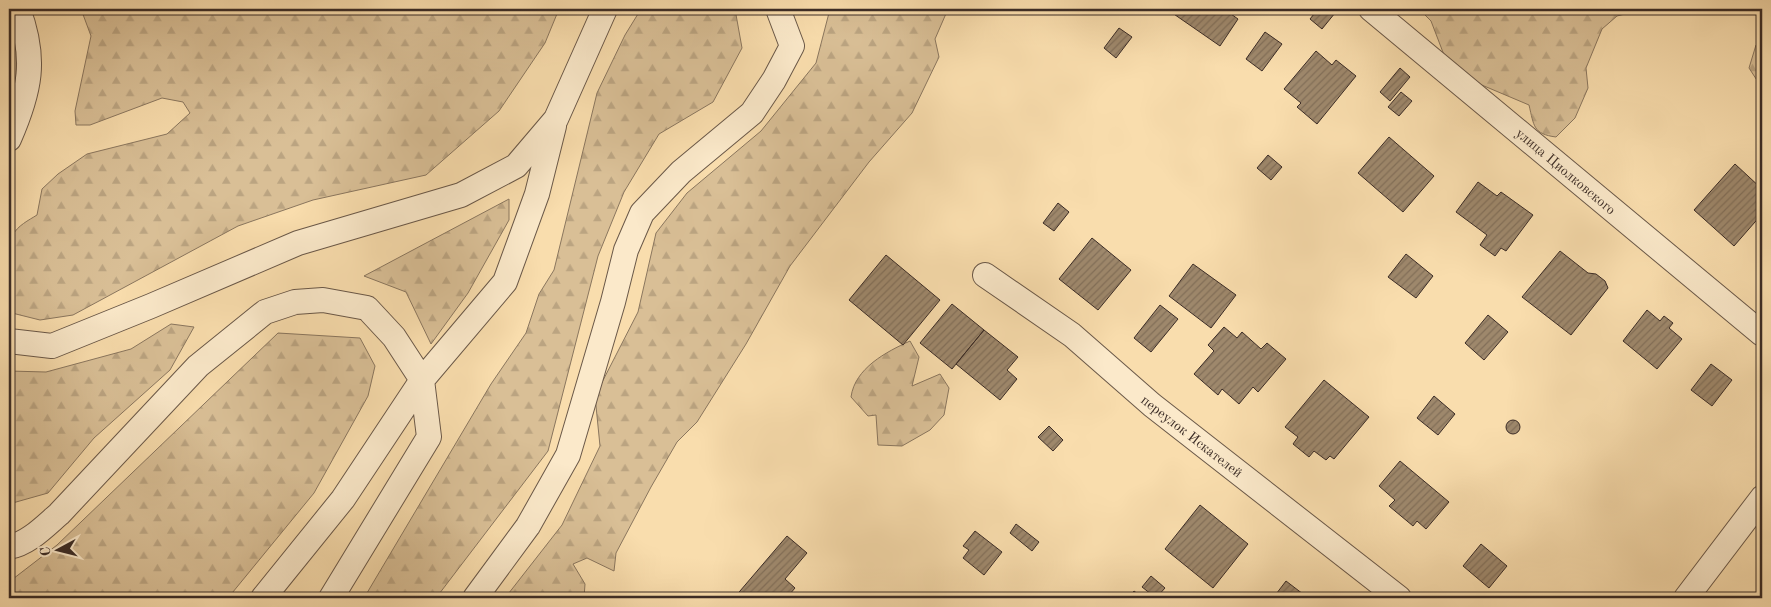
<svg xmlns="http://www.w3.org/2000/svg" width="1771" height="607" font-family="'Old Standard TT',serif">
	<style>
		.forest { fill: url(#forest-firs); stroke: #8a765e }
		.building { fill: url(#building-hatch); stroke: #3b2c26 }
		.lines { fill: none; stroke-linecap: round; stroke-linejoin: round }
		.street-casing { stroke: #6a5848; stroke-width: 26 }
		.street { stroke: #fbe9ca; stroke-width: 24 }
		.labels { text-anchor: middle; stroke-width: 4; stroke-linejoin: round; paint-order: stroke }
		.street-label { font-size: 14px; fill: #3b2c26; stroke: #fbe9ca }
	</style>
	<defs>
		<pattern id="forest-firs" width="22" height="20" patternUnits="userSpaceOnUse" patternTransform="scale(1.25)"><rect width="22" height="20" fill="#d9bf96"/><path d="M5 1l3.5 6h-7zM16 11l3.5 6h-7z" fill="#bba481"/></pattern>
		<pattern id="building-hatch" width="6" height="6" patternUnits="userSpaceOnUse" patternTransform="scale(1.25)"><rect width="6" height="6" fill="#9e886c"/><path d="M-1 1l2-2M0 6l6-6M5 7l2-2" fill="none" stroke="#826f59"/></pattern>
	</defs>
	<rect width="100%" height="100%" fill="#f9ddad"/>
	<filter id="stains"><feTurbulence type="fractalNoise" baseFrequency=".004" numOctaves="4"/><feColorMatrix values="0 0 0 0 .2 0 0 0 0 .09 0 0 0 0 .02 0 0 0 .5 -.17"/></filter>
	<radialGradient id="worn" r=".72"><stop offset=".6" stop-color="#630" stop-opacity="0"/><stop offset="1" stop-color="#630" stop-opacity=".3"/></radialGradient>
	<path class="forest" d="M81,9H559L545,43L499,111L426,175L313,200L238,226L73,315L40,320L12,313C10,290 2,257 13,235C17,226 29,220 37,215L42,189L58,174L87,154L167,134L190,113L183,102L162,98L90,125H76L75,111L91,36Z
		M641,9H735L742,48L713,102L659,134L624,192L598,256L548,451L436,598H364L491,384L526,333L539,294L554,270L597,93L625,35Z
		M830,9H948L935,39L939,57L912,113L869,162L790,266L746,344L697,422L677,442L651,487L616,553L614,571L587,558L573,564L585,584L584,598H505L562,525L600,446L595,396L638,312L656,233L687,193L761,131L816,63Z
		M1419,9H1645L1617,16L1602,29L1586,68L1588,88L1575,118L1556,137C1533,134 1534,126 1529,105L1477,83L1449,68L1431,21Z
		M1762,41V88L1749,68L1756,45Z
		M509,199V220L468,293L431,344L406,292L364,276Z
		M171,324L194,327L170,370L94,438L48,493L9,504V371L46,372L131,349Z
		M278,333L360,338L375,366L368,396L314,493L228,598H9V582L57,545Z
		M910,341L919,357L912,386L940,374L949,388L944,415L930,430L902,446L878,445L876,415L868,416L851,397C855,368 886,352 910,341Z"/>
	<path class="building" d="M1224,9L1238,19L1220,46L1168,10Z
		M1318,9H1330L1335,13L1322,29L1310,19Z
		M1119,28L1132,37L1116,58L1104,48Z
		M1265,32L1282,44L1262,71L1246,59Z
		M1316,51L1332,65L1336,60L1356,76L1317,124L1297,107L1301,103L1284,89Z
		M1400,68L1410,77L1390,101L1380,92Z
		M1401,92L1412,101L1399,116L1388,107Z
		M1389,137L1434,176L1403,212L1358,173Z
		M1268,155L1282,167L1271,180L1257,168Z
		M1735,164L1762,189V214L1734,246L1694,210Z
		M1478,182L1497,196L1501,192L1533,215L1506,251L1501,248L1495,256L1480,245L1487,235L1456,212Z
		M1058,203L1069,212L1054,231L1043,223Z
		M1092,238L1131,270L1098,310L1059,279Z
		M1560,251L1588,273L1596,274L1605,281L1608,288L1571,335L1522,297Z
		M1406,254L1433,276L1416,298L1388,277Z
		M886,255L940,300L903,345L849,300Z
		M1193,264L1236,295L1211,328L1169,296Z
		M952,304L984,330L952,369L920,343Z
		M1160,305L1178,319L1151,352L1134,338Z
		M1647,310L1660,321L1664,316L1673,323L1669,328L1682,339L1657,369L1623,341Z
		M1488,315L1508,332L1484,360L1465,343Z
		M1224,327L1237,338L1242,332L1261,349L1267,343L1286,359L1258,392L1253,387L1239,404L1222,389L1218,395L1194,374L1214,351L1208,345Z
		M984,330L1018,357L1007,370L1017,379L1000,400L956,364Z
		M1711,364L1732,380L1712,406L1691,390Z
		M1324,380L1369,417L1334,459L1330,456L1326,460L1314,451L1309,457L1293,444L1298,437L1285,427Z
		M1434,396L1455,414L1438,435L1417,418Z
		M1506 427a7 7 0 1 1 14 0a7 7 0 1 1-14 0Z
		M1049,426L1063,440L1053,451L1038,437Z
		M1400,461L1449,502L1426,529L1417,521L1413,526L1389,506L1395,500L1379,486Z
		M1200,505L1248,544L1213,588L1165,549Z
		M1016,524L1039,542L1032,551L1010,533Z
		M975,531L1002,552L984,575L963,558L969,550L963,546Z
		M787,536L807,553L785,579L795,588L789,595L793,598H734Z
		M1481,544L1507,566L1489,588L1463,566Z
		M1151,576L1165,588L1156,598L1142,587Z
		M1286,581L1303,594L1300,598H1273Z
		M1134,591L1143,598H1128Z"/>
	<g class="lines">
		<defs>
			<path id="street" d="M1371,9L1762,334
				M9,139C30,91 37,59 18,9
				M985,275L1072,335L1152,405L1399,598
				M9,341L52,346L151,306L298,243L461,195L516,166L556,119L605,9
				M9,547C28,544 45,526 59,514L198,366L265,312L295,302L323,300L367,308L394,337L422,380L343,499L263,598
				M331,598L429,437L422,380L505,282L537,194L554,126
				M475,598L528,526L568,455L613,302L626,250L642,213L681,172L752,113L774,80L792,46L778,9
				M1686,598L1762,498"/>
		</defs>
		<use href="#street" class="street-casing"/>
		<use href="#street" class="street"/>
	</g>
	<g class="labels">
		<g class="street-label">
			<text transform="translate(1566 171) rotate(40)" y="5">улица Циолковского</text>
			<text transform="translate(1192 436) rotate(38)" y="5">переулок Искателей</text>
		</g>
	</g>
	<rect width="1771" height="607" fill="none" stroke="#f9ddad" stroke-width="30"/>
	<rect x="10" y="10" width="1751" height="587" fill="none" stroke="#3b2c26" stroke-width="2.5"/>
	<rect x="15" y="15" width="1741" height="577" fill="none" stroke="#3b2c26"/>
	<g transform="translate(58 550) rotate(263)" stroke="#fbe9ca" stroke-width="4" paint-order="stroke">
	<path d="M0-4L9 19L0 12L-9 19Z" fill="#3b2c26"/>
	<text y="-8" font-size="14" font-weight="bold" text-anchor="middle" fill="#3b2c26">С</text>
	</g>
	<rect width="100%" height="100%" filter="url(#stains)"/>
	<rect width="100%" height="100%" fill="url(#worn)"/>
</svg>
